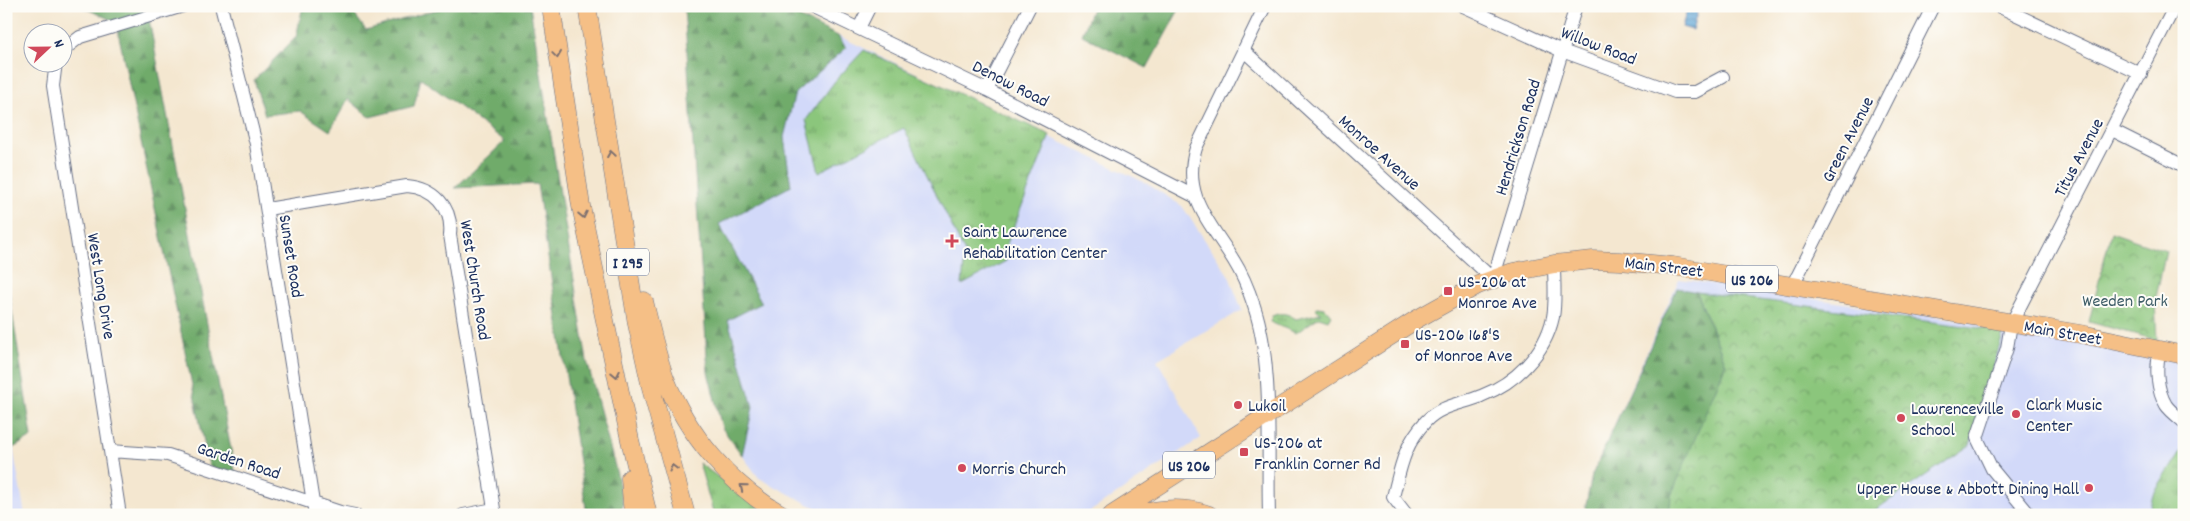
<svg xmlns="http://www.w3.org/2000/svg" width="2190" height="521" font-family="Dekko,sans-serif">
	<style>
		.built { fill: #d2d9f9 }
		.grass { fill: url(#grass-tufts); stroke: #537a6c }
		.forest { fill: url(#forest-firs); stroke: #466d64 }
		.park { fill: url(#park-crowns); stroke: #537a6c }
		.water { fill: url(#water-rules); stroke: #3e6a9a }
		.lines { fill: none; stroke-linecap: round; stroke-linejoin: round }
		.minor-casing { stroke: #676f86; stroke-width: 14 }
		.highway-casing { stroke: #676f86; stroke-width: 19 }
		.minor { stroke: #fff; stroke-width: 12 }
		.highway { stroke: #f5bf86; stroke-width: 18 }
		.oneway { stroke: #7d7070 }
		.poi-dot { fill: #d1495b; stroke: #fdfcf7; stroke-width: 2 }
		.labels { text-anchor: middle; stroke-width: 4; stroke-linejoin: round; paint-order: stroke }
		.shield { fill: #fdfcf7; stroke: #5f6c8c; stroke-width: 1 }
		.shield-label { font-size: 16px; font-weight: bold; fill: #1b2f5e }
		.street-label { font-size: 18px; fill: #1b2f5e; stroke: #fdfcf7 }
		.poi-label { font-size: 18px; fill: #1b2f5e; stroke: #fdfcf7; text-anchor: start }
		.park-label { font-size: 18px; fill: #3d5c67; stroke: #fdfcf7 }
	</style>
	<defs>
		<pattern id="grass-tufts" width="24" height="20" patternUnits="userSpaceOnUse" patternTransform="scale(1.25)"><rect width="24" height="20" fill="#8bc67b"/><path d="M3 7l-1-3M5 7V3M7 7l1-3M15 17l-1-3M17 17v-4M19 17l1-3" fill="none" stroke="#71a168"/></pattern>
		<pattern id="forest-firs" width="22" height="20" patternUnits="userSpaceOnUse" patternTransform="scale(1.25)"><rect width="22" height="20" fill="#70ab6b"/><path d="M5 1l3.5 6h-7zM16 11l3.5 6h-7z" fill="#5b8c5b"/></pattern>
		<pattern id="park-crowns" width="20" height="18" patternUnits="userSpaceOnUse" patternTransform="scale(1.25)"><rect width="20" height="18" fill="#8bc67b"/><path d="M2 6a3 3 0 1 1 6 0M12 15a3 3 0 1 1 6 0" fill="none" stroke="#71a168"/></pattern>
		<pattern id="water-rules" width="6" height="5" patternUnits="userSpaceOnUse" patternTransform="scale(1.25)"><rect width="6" height="5" fill="#60a5d6"/><path d="M0 2.5h6" fill="none" stroke="#4e87b1"/></pattern>
	</defs>
	<rect width="100%" height="100%" fill="#fdfcf7"/>
	<filter id="ink" filterUnits="userSpaceOnUse"><feTurbulence type="fractalNoise" baseFrequency=".02" numOctaves="2"/><feDisplacementMap in="SourceGraphic" scale="10" xChannelSelector="R" yChannelSelector="G"/><feConvolveMatrix kernelMatrix="1 2 1 2 8 2 1 2 1" color-interpolation-filters="sRGB"/></filter>
	<filter id="wash" filterUnits="userSpaceOnUse"><feTurbulence type="fractalNoise" baseFrequency=".0096" numOctaves="4" result="noise"/><feDisplacementMap in="SourceGraphic" scale="20" xChannelSelector="R" yChannelSelector="G"/><feGaussianBlur stdDeviation="1.12" result="paint"/><feColorMatrix in="noise" values="0 0 0 0 0 0 0 0 0 0 0 0 0 0 0 0 0 1.4 0 .05"/><feComposite in="paint" operator="in"/></filter>
	<g filter="url(#wash)">
		<rect width="100%" height="100%" fill="#f4e7d0"/>
		<path class="built" d="M684,6H776L1146,183L1182,206L1229,276L1242,310L1157,360L1201,438L1085,515H829L759,478L722,428L708,372Z
			M1679,279L2001,326L2184,361V515H1584L1592,475Z
			M6,414L13,448L25,515H6Z"/>
		<path class="grass" d="M864,50L1050,135L1006,246V261L962,285L965,253L904,128L819,172L806,120L835,81Z
			M1317,307L1325,308L1331,315L1328,320L1319,317L1296,333L1270,322L1272,316C1282,312 1287,313 1296,319L1321,313L1315,308Z
			M2184,447V515H2148L2153,495Z
			M699,463L770,515H714Z"/>
		<path class="forest" d="M80,6H153L148,14L236,476L209,466L116,22Z
			M303,6H348L366,30L449,6H530L587,361L617,474L623,504L620,515H587L537,184L455,188L505,141L421,78L414,106L370,117L348,99L330,131L300,111L265,115L254,80L296,37Z
			M684,6H776L838,36L846,48L795,93L784,137L791,186L719,224L762,303L728,320L753,407L742,455L722,428L708,372Z
			M1093,6H1181L1147,68L1082,35Z
			M6,274L32,437L13,448L6,414Z
			M1677,288L1697,292L1726,364L1672,496L1669,515H1584L1592,475Z"/>
		<path class="park" d="M2111,232L2166,251L2155,302L2157,340L2089,322Z
			M1697,292L2004,331L1970,445L1868,515H1669L1671,496L1726,364Z"/>
		<path class="water" d="M1688,6H1699L1692,30L1682,27Z"/>
	</g>
	<g filter="url(#ink)">
		<g class="lines">
			<defs>
				<path id="minor" d="M221,6L256,144L315,515
					M811,6L987,90L1194,196
					M1265,6L1196,148C1181,196 1211,223 1234,261C1243,275 1249,291 1254,306C1274,365 1267,452 1269,515
					M1463,6L1562,51L1675,92H1695L1723,77
					M1998,6L2141,74
					M859,28L870,6
					M1243,50L1493,279L1576,6
					M62,51L80,37L183,6
					M56,62L53,86L120,515
					M987,90L1030,6
					M2112,130L2184,166
					M267,209L407,186C434,188 453,207 450,235L495,515
					M1791,286L1798,275L1933,6
					M2160,351C2155,367 2157,390 2166,405C2170,411 2178,417 2184,422
					M110,451L168,455L340,512L355,515
					M463,515L494,509
					M1407,515L1393,497C1401,466 1404,445 1426,421C1441,405 1463,404 1481,396C1515,383 1545,354 1553,317C1556,301 1554,281 1554,264
					M2030,515L1992,469L1977,438L2007,348L2011,324L2175,6"/>
				<path id="highway" d="M551,6L581,206L630,440L648,515
					M587,6L637,324L652,392L686,515
					M644,301C650,326 656,353 665,378C687,434 730,486 783,515
					M630,478L633,515
					M1112,515L1417,319L1478,285L1513,272L1554,264L1593,260L1620,261L1673,266L2086,335L2184,355
					M1137,515C1161,508 1185,506 1209,515"/>
			</defs>
			<use href="#minor" class="minor-casing"/>
			<use href="#highway" class="highway-casing"/>
			<use href="#minor" class="minor"/>
			<use href="#highway" class="highway"/>
		</g>
		<defs><path id="oneway-chevron" d="M-2-3.5L2.5 0L-2 3.5" fill="none" stroke-width="1.6" stroke-linecap="round" stroke-linejoin="round" transform="scale(1.25)"/></defs>
		<g class="oneway">
			<use href="#oneway-chevron" transform="translate(557 55) rotate(82)"/>
			<use href="#oneway-chevron" transform="translate(611 154) rotate(-99)"/>
			<use href="#oneway-chevron" transform="translate(583 215) rotate(78)"/>
			<use href="#oneway-chevron" transform="translate(616 374) rotate(78)"/>
			<use href="#oneway-chevron" transform="translate(673 468) rotate(-105)"/>
			<use href="#oneway-chevron" transform="translate(743 487) rotate(-141)"/>
		</g>
	</g>
	<g class="poi-dot">
		<path d="M949.5 233.5h5v5h5v5h-5v5h-5v-5h-5v-5h5z"/>
		<rect x="1443" y="286" width="10" height="10" rx="2.5"/>
		<rect x="1400" y="339" width="10" height="10" rx="2.5"/>
		<circle cx="1238" cy="405" r="5"/>
		<circle cx="2016" cy="414" r="5"/>
		<circle cx="1901" cy="418" r="5"/>
		<rect x="1239" y="447" width="10" height="10" rx="2.5"/>
		<circle cx="962" cy="468" r="5"/>
		<circle cx="2089" cy="488" r="5"/>
	</g>
	<g class="labels">
		<g class="shield">
			<rect x="607" y="248.5" width="42" height="27" rx="4"/>
			<rect x="1726" y="265.5" width="52" height="27" rx="4"/>
			<rect x="1163" y="451.5" width="52" height="27" rx="4"/>
		</g>
		<g class="shield-label">
			<text x="628" y="268">I 295</text>
			<text x="1752" y="285">US 206</text>
			<text x="1189" y="471">US 206</text>
		</g>
		<g class="street-label">
			<text transform="translate(1599 45) rotate(21)" y="6">Willow Road</text>
			<text transform="translate(1011 83) rotate(27)" y="6">Denow Road</text>
			<text transform="translate(1517 137) rotate(-73)" y="6">Hendrickson Road</text>
			<text transform="translate(1847 139) rotate(-63)" y="6">Green Avenue</text>
			<text transform="translate(1380 152) rotate(42)" y="6">Monroe Avenue</text>
			<text transform="translate(2078 157) rotate(-62)" y="6">Titus Avenue</text>
			<text transform="translate(292 256) rotate(81)" y="6">Sunset Road</text>
			<text transform="translate(1664 266) rotate(7)" y="6">Main Street</text>
			<text transform="translate(476 280) rotate(81)" y="6">West Church Road</text>
			<text transform="translate(102 286) rotate(81)" y="6">West Long Drive</text>
			<text transform="translate(2063 332) rotate(10)" y="6">Main Street</text>
			<text transform="translate(239 460) rotate(18)" y="6">Garden Road</text>
		</g>
		<g class="poi-label">
			<text x="963" y="237">Saint Lawrence<tspan x="963" dy="21">Rehabilitation Center</tspan></text>
			<text x="1458" y="287">US-206 at<tspan x="1458" dy="21">Monroe Ave</tspan></text>
			<text x="1415" y="340">US-206 168'S<tspan x="1415" dy="21">of Monroe Ave</tspan></text>
			<text x="2026" y="410">Clark Music<tspan x="2026" dy="21">Center</tspan></text>
			<text x="1248" y="411">Lukoil</text>
			<text x="1911" y="414">Lawrenceville<tspan x="1911" dy="21">School</tspan></text>
			<text x="1254" y="448">US-206 at<tspan x="1254" dy="21">Franklin Corner Rd</tspan></text>
			<text x="972" y="474">Morris Church</text>
			<text x="2079" y="494" text-anchor="end">Upper House &amp; Abbott Dining Hall</text>
		</g>
		<g class="park-label">
			<text x="2125" y="306">Weeden Park</text>
		</g>
	</g>
	<rect width="2190" height="521" fill="none" stroke="#fdfcf7" stroke-width="25"/>
	<g transform="translate(48 48) rotate(68)"><circle r="24" fill="#fdfcf7" stroke="#a3aaba"/>
	<path d="M0-4L9 19L0 12L-9 19Z" fill="#d1495b"/>
	<text y="-8" font-size="14" font-weight="bold" text-anchor="middle" fill="#1b2f5e">N</text>
	</g>
</svg>
